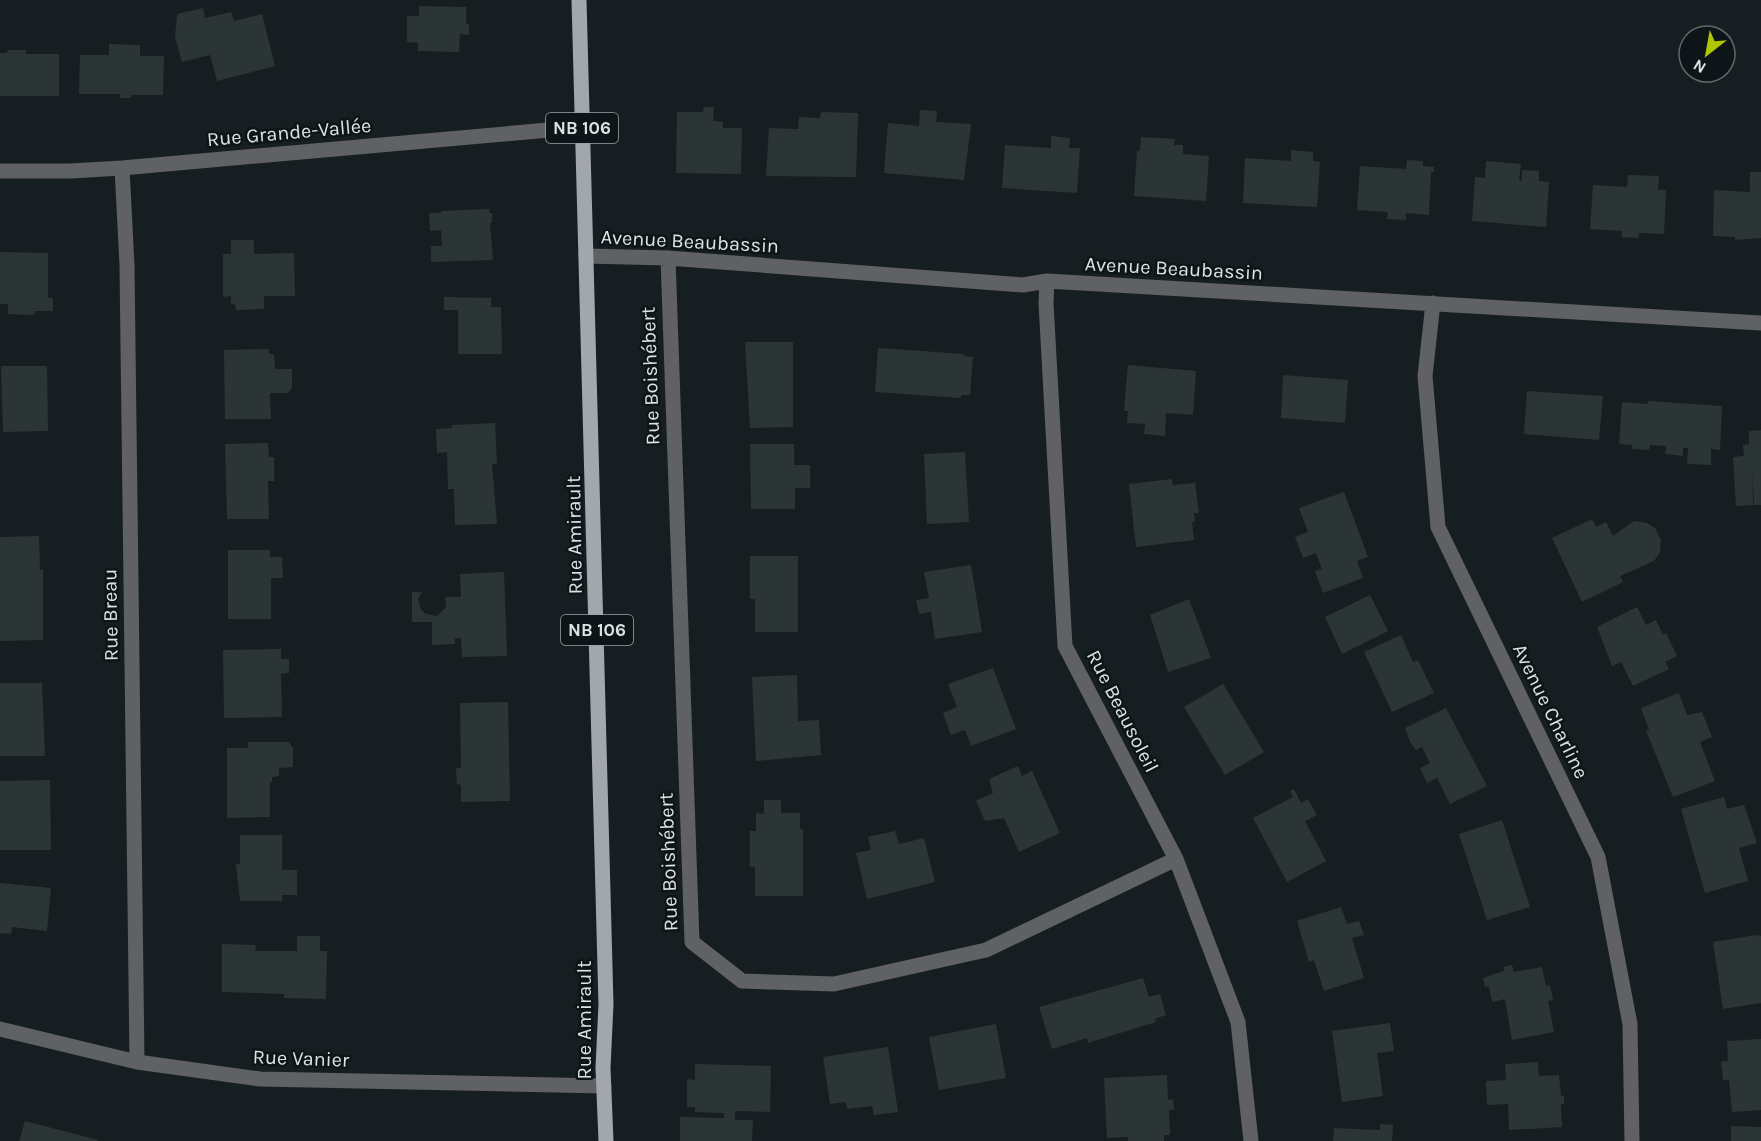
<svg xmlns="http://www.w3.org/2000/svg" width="1761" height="1141" font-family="Karla,sans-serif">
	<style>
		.building { fill: #2c3536 }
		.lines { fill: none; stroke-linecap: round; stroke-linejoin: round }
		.minor { stroke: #5f6164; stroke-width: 15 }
		.major { stroke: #a2a7ad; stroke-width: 15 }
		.labels { text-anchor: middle; stroke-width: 5; stroke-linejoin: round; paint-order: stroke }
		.shield { fill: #0e1518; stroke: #9fa4a7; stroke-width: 1.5 }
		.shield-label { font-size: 18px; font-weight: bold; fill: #dde2e4 }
		.street-label { font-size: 20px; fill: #dde2e4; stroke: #0e1518 }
	</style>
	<rect width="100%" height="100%" fill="#171e21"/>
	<path class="building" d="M419,6L466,7V24H469V35L460,34L459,52L418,51V43L407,42V16H419Z
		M203,8L205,18L231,12L234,21L262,14L275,66L217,81L210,55L182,62L175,37L177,14Z
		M109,44L140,45V56H164L163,95H131V98H120V94H79L80,55H109Z
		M8,50H26V54H59V96H0V53H7Z
		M704,107H714L713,121L723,122V128H742L741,174L676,173L677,112H703Z
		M920,110L937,111L936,122L971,124L964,180L884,173L888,123L919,126Z
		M821,112L858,113L856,177L766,176L769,128L798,129L799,117L820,118Z
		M1051,136L1070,138L1069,148H1080L1077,193L1002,188L1005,145L1051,148Z
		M1141,137L1175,139L1174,145H1183V154L1209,156L1206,201L1134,196L1137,151H1140Z
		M1291,150L1313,152V161L1320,162L1317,207L1243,203L1245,158L1291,161Z
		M1407,160L1423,161V166L1434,167V172H1431L1429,215L1406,213V220L1387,219L1388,212L1357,210L1360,166L1406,169Z
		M1486,161L1521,164L1519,180L1522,181V170L1539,171V181L1549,182L1546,227L1472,221L1475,177L1485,178Z
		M1750,172H1761V238L1735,240V237L1713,236L1714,190L1750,192Z
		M1628,175L1659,176L1658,190H1666L1664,234L1639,233L1638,238L1622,237V231L1590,229L1593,185L1627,187Z
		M489,209V213H492V223H490L493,260L431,262V246H442L441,230L430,231L429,213H441V211Z
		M231,240H254V254L294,253L295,296H264V309L236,310L235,304H231V296L223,297V254H231Z
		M0,252L48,253V298H53V311H35L34,315L8,314V304H0Z
		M444,297L491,298V307H501L502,354H458V310H444Z
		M745,342H793V427L750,428Z
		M878,348L964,354V356L973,357L970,395H961V398L875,392Z
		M269,349V354H274L275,369H292V387L288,393H270L271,419H225L224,350Z
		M1128,365L1196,371L1193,415L1166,413L1165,436L1144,434L1145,424L1127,423L1128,411H1124Z
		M1,366H47L48,431L3,432Z
		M1283,375L1348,380L1345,423L1281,418Z
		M1527,391L1603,396L1599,440L1524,434Z
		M1648,401L1722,406L1720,450L1711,449V465L1687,464L1688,448H1683V456L1665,454L1666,446L1650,445L1649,450L1632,449V445L1619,444L1622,402L1648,404Z
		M495,423L497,464H492L497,524L455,525L454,489H448L447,452L437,453L436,429L452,428V425Z
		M1761,430V505H1754L1752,467L1753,505L1736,506L1733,457L1744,456L1743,445L1749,444V431Z
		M268,443L269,457H274V481H268L269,519H227L225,444Z
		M750,444H794V465H810V488H795V509H751Z
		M965,452L969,522L927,524L924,454Z
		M1172,479L1173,485L1195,483L1199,513H1194L1195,522H1192L1194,540L1136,547L1129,484Z
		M1344,492L1368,557L1357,561L1363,578L1323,593L1315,571L1322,569L1316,553L1303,558L1295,537L1308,532L1299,508Z
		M1592,519L1596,527L1606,522L1613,536L1634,521L1647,523L1655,528L1661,540L1660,552L1654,561L1620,576L1623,582L1582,602L1552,538Z
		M39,536L40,570H43V640L0,641V537Z
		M228,550H270V557H282L283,578H271V619H228Z
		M750,556H798V632H755V599H750Z
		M971,565L982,632L935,639L931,612L919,614L916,600L929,598L924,572Z
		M504,572L507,656L462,657L461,638H455V644L432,645V622H412V592H422L418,599L421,610L426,614L437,616L446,607L445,597H461L460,574Z
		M1370,595L1388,631L1342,654L1325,617Z
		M1189,599L1211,658L1168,672L1150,615Z
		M1637,607L1646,625L1656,620L1663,635L1666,633L1677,656L1665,662L1669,669L1633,686L1621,662L1612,666L1597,627Z
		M1401,635L1413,662L1418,660L1434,693L1392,712L1364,652Z
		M281,649V659H289V673L281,674L282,717L224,718L223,650Z
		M993,668L1016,729L971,746L965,730L951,735L943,713L957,707L948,684Z
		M797,675L798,721L819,720L821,755L756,761L752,677Z
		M0,683H42L45,756H0Z
		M1223,684L1264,752L1225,775L1184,707Z
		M1679,693L1687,715L1702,712L1712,737L1700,742L1715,781L1673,797L1646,731L1649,730L1641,708Z
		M508,702L510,801L461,802V785L457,784L456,768H461L460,703Z
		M1446,708L1487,786L1450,804L1437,778L1427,783L1420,768L1430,763L1422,747L1416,750L1410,742L1405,728Z
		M248,742H289L293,748V767L279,768V776L272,777V782H270V817L227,818V748H248Z
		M1018,766L1022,776L1032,771L1060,833L1019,852L1004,818L985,821L976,801L993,793L989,779Z
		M50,780L51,850H0V781Z
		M1294,789L1301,803L1308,799L1317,815L1305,821L1326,861L1287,882L1253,818L1293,797L1290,791Z
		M1724,797L1727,809L1744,805L1757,843L1739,848L1748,881L1705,893L1681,809Z
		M764,800H781V813H800V829H803V896H755V867H750V831H756V813L764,814Z
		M1502,820L1530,907L1487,920L1459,834Z
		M895,831L899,844L924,838L935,882L867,899L856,853L871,850L868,837Z
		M240,835H282V870H297V895H282V901H240L236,864H240Z
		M0,883L51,888L47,931L12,927L11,934L0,933Z
		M1341,907L1347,924L1359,921L1364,935L1352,938L1364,978L1324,991L1314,960L1309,962L1297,921Z
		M1756,935L1761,936V1003L1723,1009L1713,942Z
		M297,936H320V951H327L326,999L284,998V994L222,992V944L256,945L255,951H297Z
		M1512,965L1514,972L1542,967L1546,986L1550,985L1553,1000L1548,1001L1554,1032L1512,1040L1505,999L1492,1002L1489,986L1485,987L1483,978L1504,971V967Z
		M1143,978L1149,997L1160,994L1166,1015L1155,1019L1156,1022L1088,1043L1087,1038L1052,1049L1039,1007Z
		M1390,1023L1394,1051L1377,1053L1383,1096L1342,1102L1332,1031Z
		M996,1024L1006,1078L939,1090L929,1037Z
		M1761,1039V1110L1732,1112L1729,1080H1723L1721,1062L1728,1061L1727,1041Z
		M888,1047L898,1112L874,1115L872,1106L847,1109L846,1102L830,1104L823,1057Z
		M1538,1062L1539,1076L1559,1075L1561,1096H1564V1104H1561L1562,1127L1509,1130L1508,1104L1487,1105L1486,1081L1506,1080L1505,1064Z
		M695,1064L771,1066L770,1112L735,1111V1120H753L752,1141H680V1117L724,1118V1113L695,1112V1107H687V1079L695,1080Z
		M1167,1075L1168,1100L1173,1099L1174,1110H1169L1170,1135H1164V1141H1128V1137L1107,1138L1104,1078Z
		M25,1121L98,1140V1141H19Z
		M1380,1124L1393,1125L1392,1141H1333L1334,1128L1380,1130Z
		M1731,1126L1761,1127V1141H1731Z"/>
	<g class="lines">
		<path class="minor" d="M122,168L127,265L137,1062
			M0,171H70L122,168L582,127
			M586,256L668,258L1023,285L1047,281L1761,323
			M668,258L692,942L742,981L834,984L986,950L1176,859
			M1047,281L1046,303L1065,646L1176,859L1238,1022L1251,1141
			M1433,303L1425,376L1438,527L1598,857L1630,1024L1632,1141
			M0,1029L137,1062L260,1079L604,1086"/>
		<path class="major" d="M579,0L606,1004L603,1068L606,1141"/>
	</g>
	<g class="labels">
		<g class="shield">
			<rect x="546" y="113" width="72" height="30" rx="4.5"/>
			<rect x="561" y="615" width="72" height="30" rx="4.5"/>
		</g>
		<g class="shield-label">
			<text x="582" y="134">NB 106</text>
			<text x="597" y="636">NB 106</text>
		</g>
		<g class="street-label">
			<text transform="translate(289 132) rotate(-5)" y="7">Rue Grande-Vallée</text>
			<text transform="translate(690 241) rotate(3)" y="7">Avenue Beaubassin</text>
			<text transform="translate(1174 268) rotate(3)" y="7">Avenue Beaubassin</text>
			<text transform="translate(650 376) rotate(-92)" y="7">Rue Boishébert</text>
			<text transform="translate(574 535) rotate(-91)" y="7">Rue Amirault</text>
			<text transform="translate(110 615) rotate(-91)" y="7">Rue Breau</text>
			<text transform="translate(1123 711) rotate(63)" y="7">Rue Beausoleil</text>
			<text transform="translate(1551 711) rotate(64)" y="7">Avenue Charline</text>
			<text transform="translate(668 862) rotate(-92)" y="7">Rue Boishébert</text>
			<text transform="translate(584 1020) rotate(-90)" y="7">Rue Amirault</text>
			<text transform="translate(301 1058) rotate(2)" y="7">Rue Vanier</text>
		</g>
	</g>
	<g transform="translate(1707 54) rotate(211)"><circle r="28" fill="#0e1518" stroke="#61676a" stroke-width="1.5"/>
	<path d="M0-4.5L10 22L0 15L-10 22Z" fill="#afc505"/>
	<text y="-9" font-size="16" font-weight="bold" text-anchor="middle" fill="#dde2e4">N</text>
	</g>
</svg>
